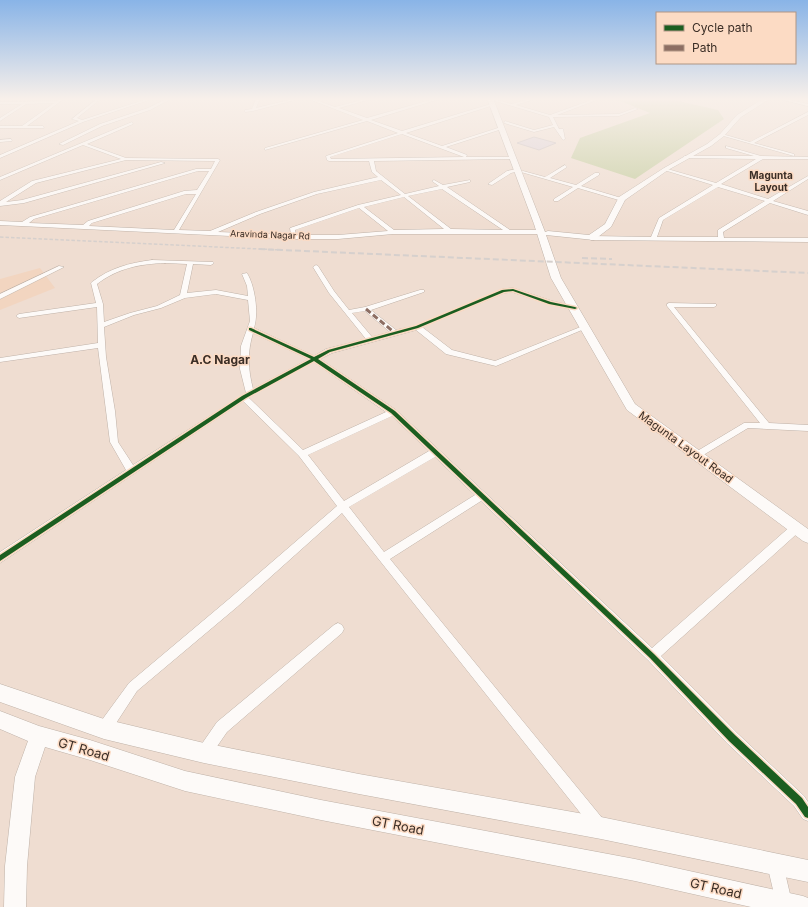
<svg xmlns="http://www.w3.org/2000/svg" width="808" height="907" font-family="Inter,sans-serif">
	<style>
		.built { fill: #f2d5c0 }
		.green { fill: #c7cea2 }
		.building { fill: #ddd1d8; stroke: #c9bfc0 }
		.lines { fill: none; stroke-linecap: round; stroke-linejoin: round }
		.street-casing { stroke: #bfb2a8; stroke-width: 1 }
		.secondary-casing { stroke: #bfb2a8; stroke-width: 1 }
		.street { fill: #fdfaf8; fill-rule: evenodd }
		.secondary { fill: #fdfaf8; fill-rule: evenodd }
		.rail-far1 { stroke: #d6d0cd; stroke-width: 1.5; stroke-dasharray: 3.5 2; stroke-linecap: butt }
		.rail { stroke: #d6d0cd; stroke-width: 2; stroke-dasharray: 6 3; stroke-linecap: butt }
		.quiet { stroke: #8d6e63; stroke-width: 3; stroke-dasharray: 6 3; stroke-linecap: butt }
		.cycleway-casing { stroke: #fcdbc4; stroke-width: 3 }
		.cycleway { fill: #1b5e20; fill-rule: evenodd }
		.labels { text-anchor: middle; stroke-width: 3; stroke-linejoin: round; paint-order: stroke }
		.far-street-label { font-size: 9px; fill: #3b2e26; stroke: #fcdbc4 }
		.far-neighbourhood-label { font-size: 10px; font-weight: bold; fill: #3b2e26; stroke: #fcdbc4 }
		.street-label { font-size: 11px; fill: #3b2e26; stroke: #fcdbc4 }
		.neighbourhood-label { font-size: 12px; font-weight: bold; fill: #3b2e26; stroke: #fcdbc4 }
		.near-street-label { font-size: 13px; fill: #3b2e26; stroke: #fcdbc4 }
	</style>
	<rect width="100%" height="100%" fill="#efddd1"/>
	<path class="built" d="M40,268L55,288L0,310V279Z"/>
	<path class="green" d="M613,98H666L718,110L724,119L635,179L571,158L580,138L650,113Z"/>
	<path class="building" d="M534,137L556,143L539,150L517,143Z"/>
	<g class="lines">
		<defs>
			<path id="street" d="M61,98H65L27,126H43L44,128H0V126H22L54,103L26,104L0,121V118L22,104H0V102L57,101Z
				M98,98H102L77,118L82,120L150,98H155L83,122L0,158V155L79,121L72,119Z
				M168,98H173L150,110L102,126L63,145L59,144L100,124L148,108Z
				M256,98H260L256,108L297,98H303L253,111L245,112V110L252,109Z
				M306,98H311L335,107L369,98H375L339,108L367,118L437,98H443L371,120L402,131L494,103V105L406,133L442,146L501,127L502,129L446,147L467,155L466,157H512L514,159L374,161L376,171L405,194L439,186L432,181L434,180L443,185L470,180V182L447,187L510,230H541L544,232L541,234H393L338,239H294L0,225V221L22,222L30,217L196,169H211L215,161L126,160L36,183L6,202L22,200L161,162L165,163L24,203L0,206V201L32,181L121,159L83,145L0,180V177L132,122L133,124L87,144L126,158L218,159L220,160L179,230L210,231L256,212L314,192L378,177L372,172L369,161H329L327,160L326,156L398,133L367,121L265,150V148L363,120ZM402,134L464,157L331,159L330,157ZM198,171H209L197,190L184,191L88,221L83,225L29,223L34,219ZM381,180L401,195L358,205L290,228L291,235L218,232L260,214L317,194ZM442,189L503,230L451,229L408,196ZM186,194H196L174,230L89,226L92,223ZM404,197L444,229L394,230L364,207ZM359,208L388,231L338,235H296L295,230Z
				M532,98H538L516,105L550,115L597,98H602L557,115L619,114L635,108L638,109L619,116L553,117L559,129H563L565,139L563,140L554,127L534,132L504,123L505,121L534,130L553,125L549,117L495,101L497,100L512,104Z
				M775,98H782L808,104V106Z
				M808,112V115L754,143L794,154V156L720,135L722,134L750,142Z
				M11,139L12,141L0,142V140Z
				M726,146L761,156L808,157V159H763L721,184L768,199L808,176V179L773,201L808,211V215L770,203L723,232L724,238H808V242L591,240L588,238L591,236L651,237L659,218L713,185L664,170V168L716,183L756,159L685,158L683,157L685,156H754L726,148ZM718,187L765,201L718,230V237H657L663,220Z
				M565,165L567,167L550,178L576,185L595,173H599V175L581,186L625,199L622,201L578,188L558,201H554V199L573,187L521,172L523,171L545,177Z
				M517,169L519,170V171L511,173L492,185L488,184L507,171Z
				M152,260L213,262L214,263L211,265L193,264L187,293L216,290L248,296L247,286L242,274L247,273C255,286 259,313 254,328L314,356L326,349L366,339L329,293L313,267L316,265L318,266L334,291L349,310L365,307L420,290H424V292L371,310L396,330L415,326L503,289L513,288L552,301L577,307L578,308L575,310L548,304L512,292L504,293L422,327L452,350L495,361L583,326L585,325L589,327L496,366L446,354L416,330L332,353L320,359L396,410L652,648L792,525L796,524L800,525L801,528L800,531L661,656L737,733L804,796L808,802V821L803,819L794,806L727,743L648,660L481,501L390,559L603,819L605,824L603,829L598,831L593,829L342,513L237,607L137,691L109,734L104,736L99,734L97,729L99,724L129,683L229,599L337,506L299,456L243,401L0,563V552L126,470L110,442L98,348L0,362V358L98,343L97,307L19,318L16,316L19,314L96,303L91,283L92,282C110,268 129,263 152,260ZM165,263L187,264L180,295L157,306L130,313L104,322L103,304L97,284C118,268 140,264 165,263ZM216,294L248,300L250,321L241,346L240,369L246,393L133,465L118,442L115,411L106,357L104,327L134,315L161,308L185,298ZM365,311L390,332L372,337L352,313ZM253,333L309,359L253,389C248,369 247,353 253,333ZM314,362L386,412L303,450L249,398ZM392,416L429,451L344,501L308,455ZM435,457L475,495L384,552L349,507Z
				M59,266L64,267L0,299V294Z
				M669,303L716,304V306L714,307H674L769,423L808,425V431L748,428L700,457H694L692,455L694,453L744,423H760L667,306V304Z
				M338,623L342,625L344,629L342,633L227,732L209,758L204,760L199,758L197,753L199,748L217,722L334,625Z
				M775,856L780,859L783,864L793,907H777L767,864L770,859Z"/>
			<path id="secondary" d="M487,98H493L545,232L548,231L589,235L605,224L619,197L664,168L707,144L720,134L737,115L764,98H771L741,117L724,136L711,146L668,170L625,200L611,227L594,240L546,235L561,278L635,404L808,529V543L803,541L627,410L551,278L534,224Z
				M0,684L104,719L204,743L359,774L601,817L808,860V882L601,839L359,794L204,763L104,739L0,702Z
				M0,711L39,726L90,740L185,771L321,800L635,859L803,896L808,898V907H751L635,881L321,820L185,791L90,760L45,747L35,777L27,866L26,907H4L5,866L15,777L28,741L0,729Z"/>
		</defs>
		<use href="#street" class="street-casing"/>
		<use href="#secondary" class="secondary-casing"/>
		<use href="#street" class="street"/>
		<use href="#secondary" class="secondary"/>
		<path class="rail-far1" d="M0,237L282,250"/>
		<path class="rail" d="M259,249L808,273
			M582,258L612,259"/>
		<path class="quiet" d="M366,309L395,333"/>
		<defs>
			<path id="cycleway" d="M513,289L551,302L575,307L577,308L575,309L549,304L513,291L504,292L418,328L330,352L318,359L395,411L654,654L735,735L802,798L808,807V818L805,817L796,804L729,741L650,658L391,413L314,361L246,398L0,561V555L242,396L311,359L249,330V328H251L314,357L328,350L416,326L502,290Z"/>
		</defs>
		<use href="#cycleway" class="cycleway-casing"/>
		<use href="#cycleway" class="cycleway"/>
	</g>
	<linearGradient id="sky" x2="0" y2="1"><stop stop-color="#89b4e7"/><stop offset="0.44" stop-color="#f8f0ea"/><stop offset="1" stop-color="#f8f0ea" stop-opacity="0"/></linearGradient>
	<rect width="808" height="225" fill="url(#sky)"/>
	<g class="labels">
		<g class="far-street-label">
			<text transform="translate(270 235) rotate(2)" y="3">Aravinda Nagar Rd</text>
		</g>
		<g class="far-neighbourhood-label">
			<text x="771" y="179">Magunta<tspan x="771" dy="12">Layout</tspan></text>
		</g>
		<g class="street-label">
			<text transform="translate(686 447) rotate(36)" y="4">Magunta Layout Road</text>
		</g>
		<g class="neighbourhood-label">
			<text x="220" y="364">A.C Nagar</text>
		</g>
		<g class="near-street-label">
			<text transform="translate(84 749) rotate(16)" y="5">GT Road</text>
			<text transform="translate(398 825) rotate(11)" y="5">GT Road</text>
			<text transform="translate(716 888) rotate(13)" y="5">GT Road</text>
		</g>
	</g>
	<rect x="656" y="12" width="140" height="52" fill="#fcdbc4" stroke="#af9685"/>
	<rect x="664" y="25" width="20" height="6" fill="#1b5e20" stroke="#af9685"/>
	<text x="692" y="32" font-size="12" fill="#3b2e26">Cycle path</text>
	<rect x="664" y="45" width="20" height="6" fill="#8d6e63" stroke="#af9685"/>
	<text x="692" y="52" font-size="12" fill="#3b2e26">Path</text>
</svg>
